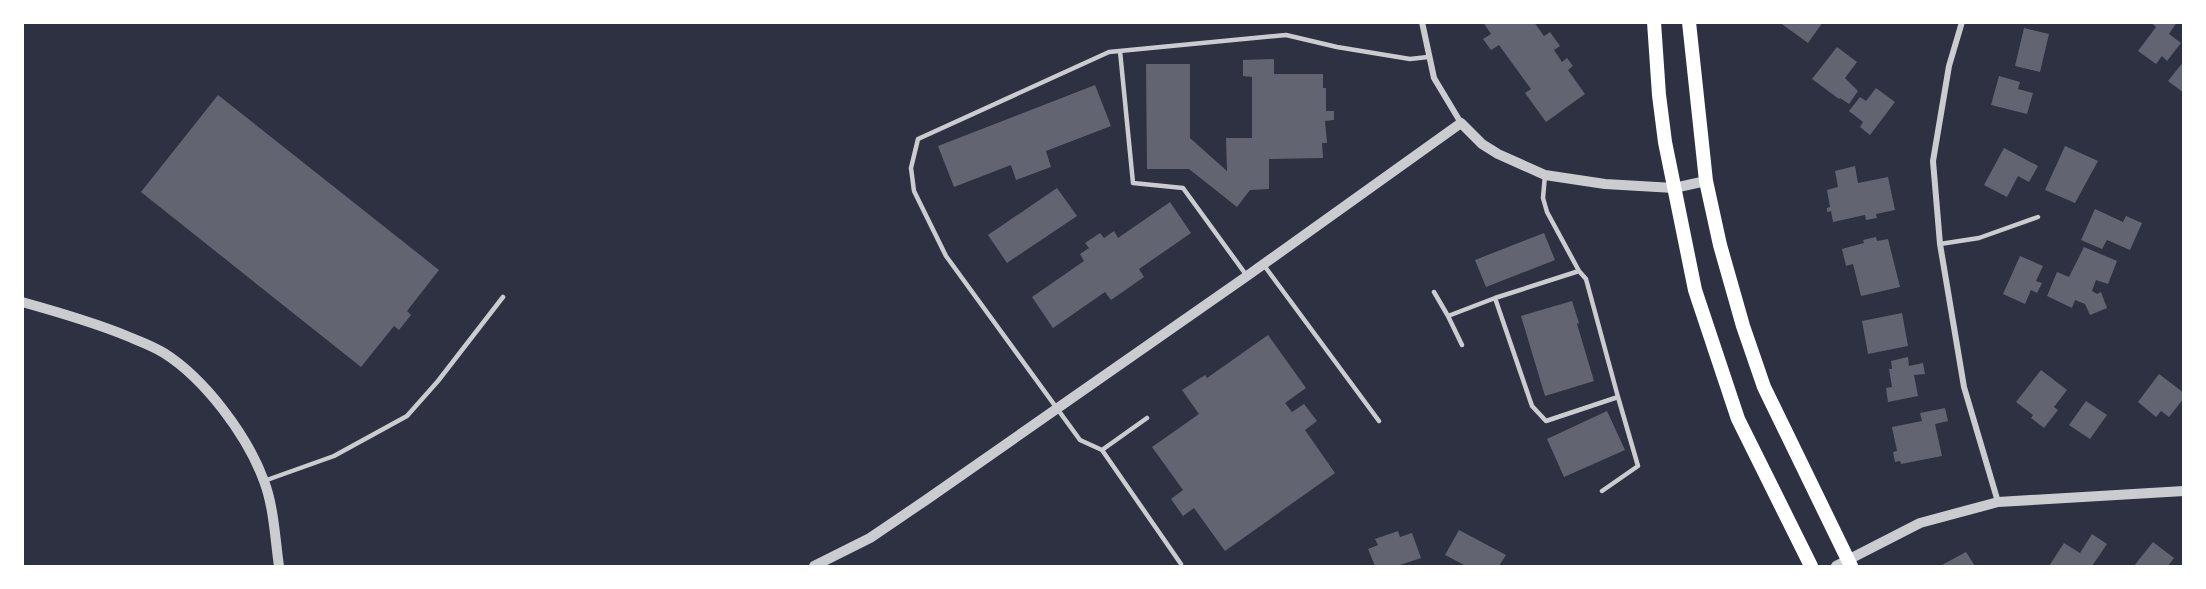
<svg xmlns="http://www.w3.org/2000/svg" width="2206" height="589" font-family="'Nunito Sans',sans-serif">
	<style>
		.building { fill: #626471 }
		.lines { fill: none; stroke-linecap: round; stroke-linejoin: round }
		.service { stroke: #caccd0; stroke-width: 4.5 }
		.minor { stroke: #caccd0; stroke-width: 6 }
		.tertiary { stroke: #caccd0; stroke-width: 10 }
		.primary { stroke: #fff; stroke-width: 14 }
	</style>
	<rect width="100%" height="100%" fill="#2d3142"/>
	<path class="building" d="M1483,22H1534L1544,36L1550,32L1560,46L1554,50L1562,62L1567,58L1573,66L1568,70L1585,94L1546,122L1525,93L1531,89L1499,45L1491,50L1483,39L1491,34Z
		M1779,22H1823L1808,43Z
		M2150,22H2177L2169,34L2181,43L2167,61L2162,56L2156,64L2138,51L2156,27Z
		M2024,28L2049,34L2040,72L2015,66Z
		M1837,47L1857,62L1845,78L1858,91L1849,104L1840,98L1839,99L1812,79Z
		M1274,59V74H1323V88H1326V111H1334V120L1325,121L1327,143H1322L1323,158L1269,159V189L1250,190L1237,207L1189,169H1147L1146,64H1190V138L1227,171L1226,138H1252V77L1243,76V60Z
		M2184,61V93L2168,81Z
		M1999,76L2020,82L2018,89L2033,93L2027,114L1991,105Z
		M1095,85L1111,126L1046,151L1051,167L1016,180L1011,165L954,187L938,146Z
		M1876,88L1895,102L1870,135L1860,127L1863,122L1849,111L1860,97L1866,101Z
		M218,95L439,270L407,311L411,315L399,330L394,326L361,367L141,192Z
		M2065,146L2098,161L2075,203L2045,190Z
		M2004,148L2038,166L2029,182L2018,176L2007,197L1984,185Z
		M1855,166L1858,183L1888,177L1895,210L1876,214L1877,218L1866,220L1865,215L1833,222L1831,211L1827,212V208L1830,207L1827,190L1838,187L1835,171Z
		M1057,188L1077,216L1007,263L988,235Z
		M1170,202L1191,233L1139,269L1144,277L1111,300L1105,292L1053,328L1032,297L1084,261L1080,254L1089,248L1085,243L1100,233L1104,238L1114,231L1118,238Z
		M2095,209L2123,222L2126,216L2142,223L2130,250L2107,240L2102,249L2081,240Z
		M1544,233L1555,260L1486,287L1475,260Z
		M1876,237L1877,241L1888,239L1900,287L1861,296L1853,264L1846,266L1842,249L1864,243L1863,240Z
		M2084,247L2117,261L2108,284L2096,280L2092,291L2097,294L2101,292L2107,308L2090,315L2085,304L2075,300L2072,308L2047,296L2057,272L2069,277Z
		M2020,256L2043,266L2036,281L2042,283L2037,293L2031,290L2025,304L2003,294Z
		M1572,301L1579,323L1577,324L1594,381L1545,396L1521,316Z
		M1902,313L1908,346L1868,354L1862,321Z
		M1268,335L1306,388L1285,403L1292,412L1304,404L1317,421L1305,430L1335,473L1225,551L1194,508L1183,516L1171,499L1183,490L1152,447L1199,414L1182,390L1205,375L1207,378Z
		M1908,357L1909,366L1923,363L1925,374L1914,375L1918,396L1888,402L1886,388L1892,387L1889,369H1892L1891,361Z
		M2041,370L2067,390L2054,407L2058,410L2044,428L2031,418L2033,415L2016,402Z
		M2159,374L2184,393V398L2169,417L2161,411L2156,417L2138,402Z
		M2086,401L2107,415L2090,439L2069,425Z
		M1945,408L1948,421L1935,424L1942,456L1901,464L1900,461L1895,462L1893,452L1897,451L1892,427L1922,421L1920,413Z
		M1607,411L1625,450L1564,477L1547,439Z
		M1459,530L1506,555L1499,566H1466L1445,555Z
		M1398,531L1400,537L1412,533L1421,558L1397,566H1375L1368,549L1378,545L1375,539Z
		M2092,534L2107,544L2092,566H2049L2064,543L2080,553Z
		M2153,542L2174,558L2168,566H2134Z
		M1966,552L1975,566H1940Z"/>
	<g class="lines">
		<path class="service" d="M1120,51L1133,183L1183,188L1247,276
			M1545,175L1543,198L1547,212L1579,271L1586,279L1618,397L1546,421L1532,406L1495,298L1579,271
			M1940,244L1979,238L2038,217
			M1263,264L1379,421
			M1434,292L1448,316L1495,298
			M1448,316L1462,345
			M1102,450L1147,418
			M264,481L334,456L407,416L438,381L503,297
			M1602,491L1638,466L1618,397
			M1181,564L1102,450L1080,440L946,256L914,191L911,168L918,139L1109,52L1286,35L1337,47L1410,59L1428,57"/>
		<path class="minor" d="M1422,22L1434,78L1461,123
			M1962,22L1949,66L1933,161L1940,244L1964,387L1998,502"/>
		<path class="tertiary" d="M22,302C58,312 93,322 127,336C139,341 153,346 164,353C205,379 247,435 264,481C274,507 275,539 279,566
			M814,566L870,538L926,500L1247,276L1461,123L1482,144L1498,154L1545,175L1605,184L1674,188L1706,181
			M1836,566L1920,523L1998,502L2184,491"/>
		<path class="primary" d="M1654,22L1659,95L1665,142L1695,290L1738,419L1811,566
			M1689,22L1706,181L1720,245L1743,326L1764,387L1851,566"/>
	</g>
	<rect width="2206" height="589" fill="none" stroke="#ffffff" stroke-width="48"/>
</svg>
